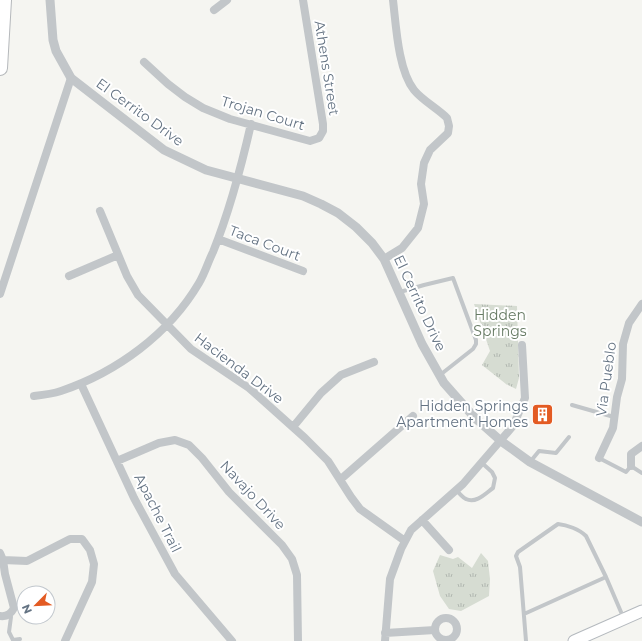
<svg xmlns="http://www.w3.org/2000/svg" width="642" height="641" font-family="Montserrat,sans-serif">
	<style>
		.grass { fill: url(#grass-tufts) }
		.lines { fill: none; stroke-linecap: round; stroke-linejoin: round }
		.secondary-casing { stroke: #b4b9be; stroke-width: 13 }
		.motorway-casing { stroke: #b5b8bb; stroke-width: 16 }
		.service { stroke: #c2c6c9; stroke-width: 4 }
		.minor { stroke: #c2c6c9; stroke-width: 8 }
		.tertiary { stroke: #c2c6c9; stroke-width: 9 }
		.secondary { stroke: #fff; stroke-width: 11 }
		.motorway { stroke: #fff; stroke-width: 14 }
		.labels { text-anchor: middle; stroke-width: 4; stroke-linejoin: round; paint-order: stroke }
		.street-label { font-size: 14px; fill: #647383; stroke: #fff }
		.park-label { font-size: 14px; fill: #667a63; stroke: #fff }
		.poi-label { font-size: 14px; fill: #647383; stroke: #fff; text-anchor: end }
	</style>
	<defs>
		<pattern id="grass-tufts" width="24" height="20" patternUnits="userSpaceOnUse"><rect width="24" height="20" fill="#d6dcd2"/><path d="M3 7l-1-3M5 7V3M7 7l1-3M15 17l-1-3M17 17v-4M19 17l1-3" fill="none" stroke="#b1b7b0"/></pattern>
	</defs>
	<rect width="100%" height="100%" fill="#f5f5f1"/>
	<path class="grass" d="M474,304L517,306L519,378L516,389L506,384L482,365L490,351Z
		M481,553L488,561L490,579L489,596L461,611L449,609L440,596L433,571L440,555L453,559L458,557L472,568Z"/>
	<g class="lines">
		<defs>
			<path id="secondary" d="M574,641L642,611"/>
			<path id="motorway" d="M0,68L4,0"/>
		</defs>
		<use href="#secondary" class="secondary-casing"/>
		<use href="#motorway" class="motorway-casing"/>
		<path class="service" d="M400,292L424,285L453,278L476,340V344L473,349L440,375
			M572,405L614,417
			M599,458L626,472L631,466L642,473
			M530,462L539,451L556,453L569,437
			M456,490C459,493 463,498 466,499C476,504 486,493 493,488L495,478L492,472L482,463
			M10,614L11,617L9,632L13,640L20,639
			M524,614L606,577
			M526,641L520,567L516,556L518,552L558,524C567,525 579,529 586,536L606,577L624,619"/>
		<path class="minor" d="M214,10L227,0
			M144,62L168,84L185,97L203,108L230,119L310,141L319,138L323,131V124L303,0
			M100,211L127,276L138,295L191,349L249,388L305,438L328,461L351,497L360,509L405,541
			M218,239L303,271
			M384,259L402,248L418,228L424,204L421,184L424,163L430,150L448,133L449,126L447,118C437,108 423,101 414,90C398,70 396,25 393,0
			M69,276L118,255
			M0,294L71,78
			M81,384L134,498L175,574L232,641
			M34,396C43,395 52,394 61,391C117,372 169,334 199,283C205,273 208,262 213,252C230,210 241,168 251,124
			M293,427L321,393L341,375L374,362
			M599,458L613,428L617,397L622,379L623,344L629,323L642,304
			M117,461L159,443L175,440L189,445L202,458L229,492L282,545L292,559L297,575L298,641
			M631,466V454L642,446
			M341,479L413,416
			M422,520L449,550
			M0,553L3,560L5,574L14,608C11,614 7,617 0,616
			M3,560L27,561L70,539H82L90,550L94,564L92,582L65,641
			M435 629a11 11 0 1 1 22 0a11 11 0 1 1-22 0Z
			M385,633L435,630
			M385,641L390,579L401,549L411,530L463,484L513,426L525,398L522,345"/>
		<path class="tertiary" d="M50,0L53,40L56,51L71,78L164,150L206,170L303,196L321,204L338,213L356,227L372,243L384,259L422,344L444,383L475,418L501,441L530,462L642,522"/>
		<use href="#secondary" class="secondary"/>
		<use href="#motorway" class="motorway"/>
	</g>
	<defs>
		<symbol id="building-square" viewBox="-11 -11 22 22"><rect x="-9" y="-9" width="18" height="18" rx="4" fill="#e35b23" stroke="#fff"/><path d="M-4-6H4V6H1V3H-1V6H-4ZM-2.5-4.3h1.7v1.8h-1.7ZM.8-4.3h1.7v1.8H.8ZM-2.5-1h1.7V.8h-1.7ZM.8-1h1.7V.8H.8Z" fill="#fff"/></symbol>
	</defs>
	<g fill-rule="evenodd">
		<use href="#building-square" x="530" y="402" width="25" height="25"/>
	</g>
	<g class="labels">
		<g class="street-label">
			<text transform="translate(327 68) rotate(81)" y="5">Athens Street</text>
			<text transform="translate(140 112) rotate(36)" y="5">El Cerrito Drive</text>
			<text transform="translate(263 113) rotate(17)" y="5">Trojan Court</text>
			<text transform="translate(265 243) rotate(21)" y="5">Taca Court</text>
			<text transform="translate(420 303) rotate(65)" y="5">El Cerrito Drive</text>
			<text transform="translate(239 368) rotate(37)" y="5">Hacienda Drive</text>
			<text transform="translate(606 379) rotate(-82)" y="5">Via Pueblo</text>
			<text transform="translate(253 495) rotate(47)" y="5">Navajo Drive</text>
			<text transform="translate(158 513) rotate(63)" y="5">Apache Trail</text>
		</g>
		<g class="park-label">
			<text x="500" y="320">Hidden<tspan x="500" dy="16">Springs</tspan></text>
		</g>
		<g class="poi-label">
			<text x="528" y="411">Hidden Springs<tspan x="528" dy="16">Apartment Homes</tspan></text>
		</g>
	</g>
	<g transform="translate(36 605) rotate(246)"><circle r="19" fill="#ffffff" stroke="#c1c7cd"/>
	<path d="M0-3L7 15L0 10L-7 15Z" fill="#e35b23"/>
	<text y="-6" font-size="11" font-weight="bold" text-anchor="middle" fill="#647383">N</text>
	</g>
</svg>
